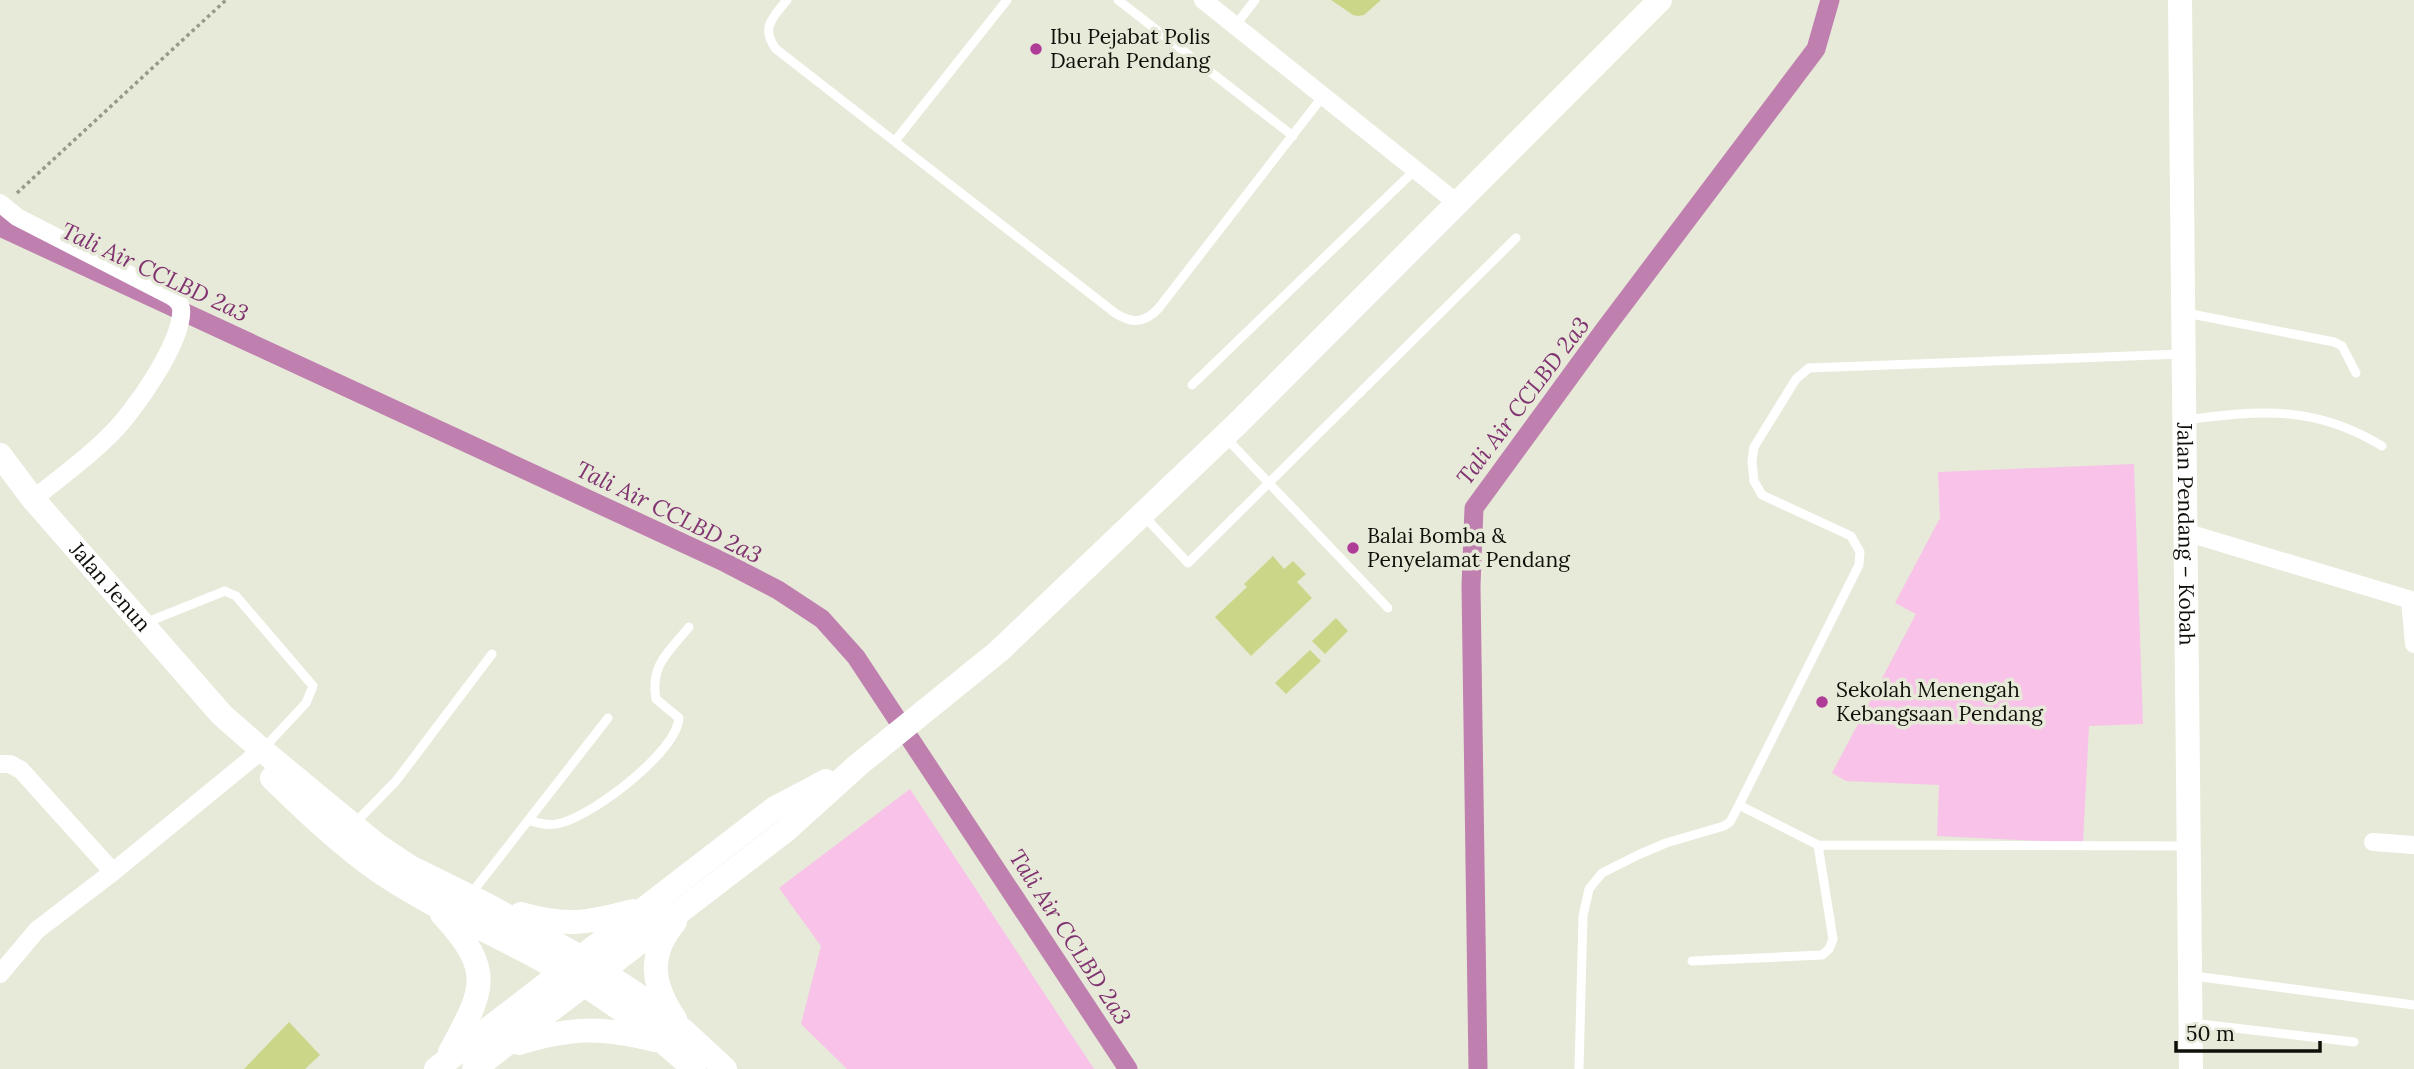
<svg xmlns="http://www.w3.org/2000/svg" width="2414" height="1069" font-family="Lora,serif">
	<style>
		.green { fill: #f8c2e9 }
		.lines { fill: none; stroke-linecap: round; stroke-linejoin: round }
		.canal { stroke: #bf80af; stroke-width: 19 }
		.building { fill: #cbd689 }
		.path { stroke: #97998c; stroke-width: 3.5; stroke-dasharray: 3.5 3.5; stroke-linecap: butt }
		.lane { stroke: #fff; stroke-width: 9 }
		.street { stroke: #fff; stroke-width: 18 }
		.secondary { stroke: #fff; stroke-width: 24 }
		.poi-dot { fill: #af3d98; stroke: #e7ead9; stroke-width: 2.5 }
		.labels { text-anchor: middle; stroke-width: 7; stroke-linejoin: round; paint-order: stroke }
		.poi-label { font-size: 21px; fill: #0f100a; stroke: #e7ead9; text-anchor: start }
		.street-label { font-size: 21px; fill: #0f100a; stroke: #e7ead9 }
		.water-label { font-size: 23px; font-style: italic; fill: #803370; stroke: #e7ead9 }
	</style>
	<rect width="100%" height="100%" fill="#e7ead9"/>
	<path class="green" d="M2134,464L2143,724L2089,726L2083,843L1937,836L1939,785L1846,781L1832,773L1916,614L1895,603L1940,518L1938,472Z
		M910,789L1094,1069H847L801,1024L821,946L779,888Z"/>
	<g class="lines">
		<path class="canal" d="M0,223L2,228L726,563L778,590L822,619L856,657L1128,1069
			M1478,1069L1471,586L1474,508L1604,330L1816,49L1830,0"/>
	</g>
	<path class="building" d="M1331,0H1381L1364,15L1358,16L1353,15Z
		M1273,556L1284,569L1293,561L1306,574L1297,582L1312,598L1251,656L1215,617L1247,587L1244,584Z
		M1336,618L1348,631L1325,654L1312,641Z
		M1310,650L1321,661L1286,694L1275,683Z
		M289,1022L320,1055L305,1069H244Z"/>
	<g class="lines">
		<path class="path" d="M17,193L226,0"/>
		<path class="lane" d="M787,0C773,17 760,28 776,49L1115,313C1132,324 1144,323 1158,309L1323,96
			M1118,0L1293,136
			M1235,26L1255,0
			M895,141L1007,0
			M2186,313L2334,342L2342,346L2356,373
			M2182,354L1809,368L1796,379L1754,447L1752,461L1754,481L1762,495L1851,536L1860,552L1859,565L1739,805L1818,845L2187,846
			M1192,385L1415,170
			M2186,420C2260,410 2315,405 2382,446
			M1225,437L1388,608
			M1143,515L1188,563L1516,238
			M145,623L225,591L236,596L313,686L306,703L263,749
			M529,820C539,824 550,826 561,823C593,815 677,752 679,718L656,699C650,664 669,652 689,627
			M354,824L396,781L492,654
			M470,895L608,718
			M1692,961L1822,955L1829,949L1833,939L1818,845
			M2194,976L2414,1005
			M2192,1023L2354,1042
			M1579,1069L1583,916L1589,889L1602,873L1640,854L1666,843L1724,826L1730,822L1739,805"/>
		<path class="street" d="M1203,0L1457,203
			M0,203L17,217L171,296C176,299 180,302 181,308C185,340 131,416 108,437C85,460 58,479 33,499
			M2185,532L2414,601
			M2410,600L2414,644
			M0,764H10L21,770L113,872
			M2373,842L2414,845
			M0,974L37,930L113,872L262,750"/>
		<g class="secondary">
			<path id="s1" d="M2180,0L2191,1069"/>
			<path id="s2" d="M0,455L33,499L222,715L262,750L377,845L410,867L487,905L580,957L642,998L684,1031L725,1069"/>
			<path d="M272,778C306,811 341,845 380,872C437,911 503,936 562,971C609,999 654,1032 694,1069"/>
			<path d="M442,914C495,971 484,990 450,1052"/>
			<path d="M521,914C567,927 587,923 633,911"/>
			<path d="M675,922C647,955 652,985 675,1019"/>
			<path d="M519,1043C573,1027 600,1027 655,1040"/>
			<path d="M436,1069L775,808L826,781"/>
			<path d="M474,1069L785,831L858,765L999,651L1237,424L1660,0"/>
		</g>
	</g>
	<g class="poi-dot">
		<circle cx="1036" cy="49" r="7"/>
		<circle cx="1353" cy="548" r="7"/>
		<circle cx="1822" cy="702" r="7"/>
	</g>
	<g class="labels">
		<g class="poi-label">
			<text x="1050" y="44">Ibu Pejabat Polis<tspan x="1050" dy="24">Daerah Pendang</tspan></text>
			<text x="1367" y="543">Balai Bomba &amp;<tspan x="1367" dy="24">Penyelamat Pendang</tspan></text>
			<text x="1836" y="697">Sekolah Menengah<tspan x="1836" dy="24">Kebangsaan Pendang</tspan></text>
		</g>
		<g class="street-label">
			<text dy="7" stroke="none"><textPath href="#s1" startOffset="534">Jalan Pendang – Kobah</textPath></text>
			<text dy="7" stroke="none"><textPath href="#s2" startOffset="172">Jalan Jenun</textPath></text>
		</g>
		<g class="water-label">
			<text transform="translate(155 272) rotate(25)" y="8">Tali Air CCLBD 2a3</text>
			<text transform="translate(1523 401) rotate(-53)" y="8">Tali Air CCLBD 2a3</text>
			<text transform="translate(669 512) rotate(26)" y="8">Tali Air CCLBD 2a3</text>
			<text transform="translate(1070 937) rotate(57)" y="8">Tali Air CCLBD 2a3</text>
		</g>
	</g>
	<path d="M2176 1041v10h144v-10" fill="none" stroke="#0f100a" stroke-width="3.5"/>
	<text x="2186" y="1041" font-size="21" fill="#0f100a" stroke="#e7ead9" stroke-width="5" paint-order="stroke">50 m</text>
</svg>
